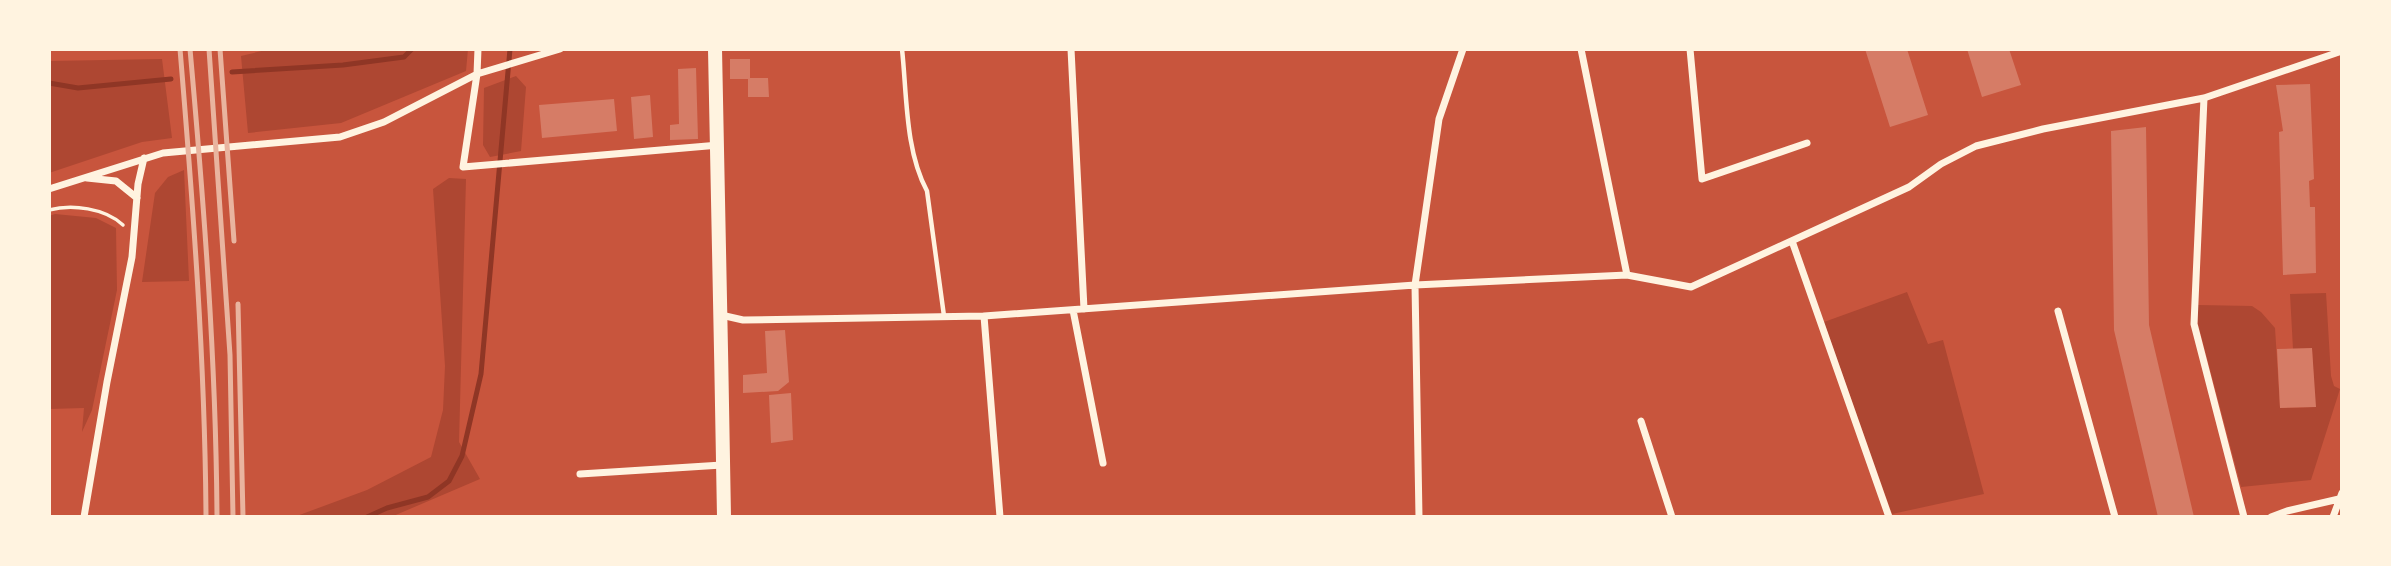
<svg xmlns="http://www.w3.org/2000/svg" width="2391" height="566" font-family="'IBM Plex Serif',serif">
	<style>
		.green { fill: #ae4732 }
		.lines { fill: none; stroke-linecap: round; stroke-linejoin: round }
		.stream { stroke: #8f3625; stroke-width: 5 }
		.building { fill: #d67c66 }
		.path { stroke: #fff3e0; stroke-width: 3.5 }
		.service { stroke: #fff3e0; stroke-width: 4.5 }
		.minor { stroke: #fff3e0; stroke-width: 7 }
		.primary { stroke: #fff3e0; stroke-width: 14 }
		.rail { stroke: #e9b49f; stroke-width: 5 }
	</style>
	<rect width="100%" height="100%" fill="#c8553d"/>
	<path class="green" d="M270,49H468L466,71L341,123L248,133L241,56Z
		M162,59L172,138L142,142L49,173V61Z
		M516,76L526,87L521,151L490,157L483,145L484,88Z
		M184,170L189,281L142,282L155,193L168,177Z
		M449,178L466,179L459,442L480,479L391,517H294L367,490L431,457L443,410L445,366L433,189Z
		M55,214L96,218L116,228L117,290L92,410L82,432L84,408L49,409V216Z
		M1907,292L1928,344L1943,340L1984,494L1892,514L1824,322Z
		M2326,293L2331,376L2334,386L2340,389L2311,480L2241,487L2198,324V305L2252,306L2261,312L2275,328L2280,408L2315,407L2312,349H2293L2290,294Z"/>
	<g class="lines">
		<path class="stream" d="M232,72L343,65L404,57L412,49
			M49,83L78,88L171,79
			M367,517L387,508L428,497L449,481L462,456L481,374L510,49"/>
	</g>
	<path class="building" d="M1865,49H1907L1928,115L1890,127Z
		M1967,49H2009L2021,85L1982,97Z
		M730,59H750V78H768L769,97H748V79H730Z
		M696,68L698,139L670,140V125L679,124L678,69Z
		M2310,84L2314,179L2309,181L2310,207H2315L2316,273L2283,275L2279,132L2283,131L2276,85Z
		M650,95L653,137L634,139L631,97Z
		M614,99L617,131L542,138L539,105Z
		M2146,127L2149,325L2194,517H2158L2114,330L2111,131Z
		M785,330L789,382L778,391L743,393V375L767,373L765,331Z
		M2312,348L2316,407L2280,408L2277,349Z
		M791,393L793,440L771,443L769,395Z"/>
	<g class="lines">
		<path class="path" d="M49,210C72,204 105,208 123,225"/>
		<path class="service" d="M902,49C907,95 905,150 927,191L944,316"/>
		<path class="minor" d="M478,49L477,74L463,167L719,145
			M1071,49L1084,309
			M1581,49L1627,275
			M1690,49L1702,179L1807,143
			M2204,98L2194,324L2244,517
			M87,178L116,181L137,198
			M49,189L163,153L340,137L384,122L477,74L560,49
			M1792,241L1889,517
			M1073,310L1103,463
			M2058,311L2115,517
			M721,315L743,320L984,316L1415,285L1627,275L1691,287L1909,187L1941,164L1976,146L2043,129L2204,98L2342,51
			M984,316L1000,517
			M1641,421L1672,517
			M580,474L722,465
			M84,517L107,382L132,257L138,184L144,158
			M1419,517L1415,285L1439,119L1463,49
			M2271,517L2287,511L2339,499
			M2333,517L2342,493"/>
		<path class="primary" d="M715,49C719,205 721,361 724,517"/>
		<path class="rail" d="M180,49C193,205 205,361 206,517
			M190,49C204,205 216,361 217,517
			M209,49L230,355L233,517
			M220,49L234,241
			M238,304L243,517"/>
	</g>
	<rect width="2391" height="566" fill="none" stroke="#fff3e0" stroke-width="102"/>
</svg>
